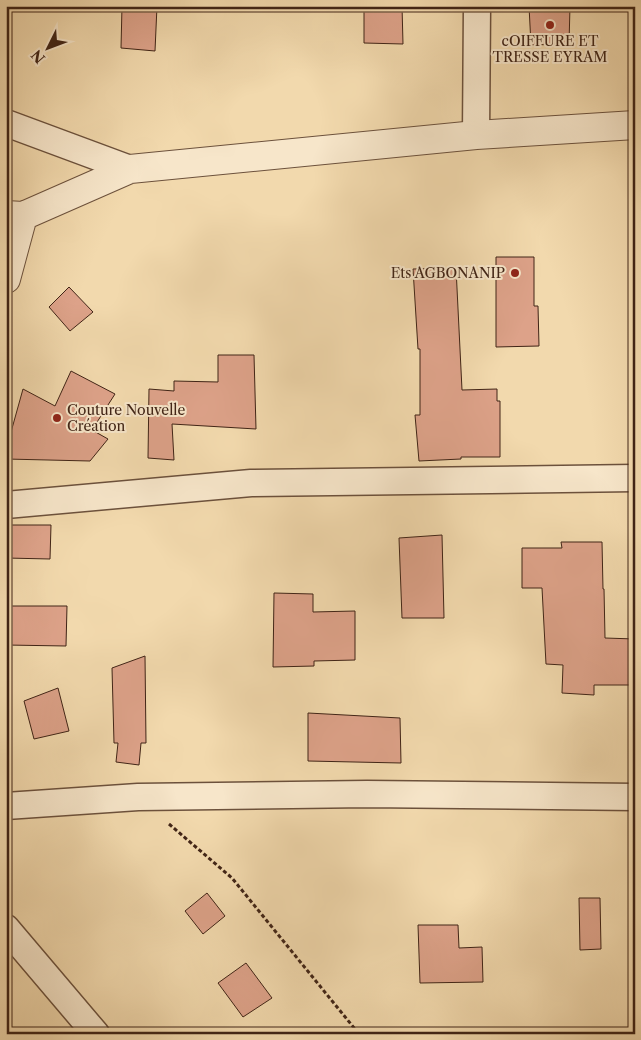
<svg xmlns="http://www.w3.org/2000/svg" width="641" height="1040" font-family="'Libre Caslon Text',serif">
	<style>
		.building { fill: #dda289; stroke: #402416 }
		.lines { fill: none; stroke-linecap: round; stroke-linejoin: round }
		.minor-casing { stroke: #6c513c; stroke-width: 29 }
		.tertiary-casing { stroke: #6c513c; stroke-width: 30 }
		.path { stroke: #402416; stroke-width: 3; stroke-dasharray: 4 2.5; stroke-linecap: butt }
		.minor { stroke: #f7e6ca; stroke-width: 26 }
		.tertiary { stroke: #f7e6ca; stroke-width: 28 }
		.poi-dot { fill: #8f2418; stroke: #f7e6ca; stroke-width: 2 }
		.labels { text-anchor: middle; stroke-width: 4; stroke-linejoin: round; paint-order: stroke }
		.poi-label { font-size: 14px; fill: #402416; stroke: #f7e6ca }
	</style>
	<rect width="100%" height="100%" fill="#f2d9ad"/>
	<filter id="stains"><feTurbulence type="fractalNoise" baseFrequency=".004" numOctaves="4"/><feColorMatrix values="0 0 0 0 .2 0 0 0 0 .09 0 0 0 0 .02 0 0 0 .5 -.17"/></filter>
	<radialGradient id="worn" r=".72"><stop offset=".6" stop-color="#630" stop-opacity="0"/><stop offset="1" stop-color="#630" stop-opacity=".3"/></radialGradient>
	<path class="building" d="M122,6H157L155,51L121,48Z
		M364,6H402L403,44L364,43Z
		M529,6H570L569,44L531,45Z
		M496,257H534V306H538L539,346L496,347Z
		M456,268L462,390L497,389V401H500V457H461V459L419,461L415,415H420V349H418L413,269Z
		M69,287L93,312L70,331L49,307Z
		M218,355H254L256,429L172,424L174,460L148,458L149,389L174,391V381L218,382Z
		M71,371L115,394L92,430L108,439L90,461L6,459V450L23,389L55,406Z
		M6,525H51L50,559L6,558Z
		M442,535L444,618H402L399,538Z
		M561,542H602L603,589H604L605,638L635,639V685H594V695L562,693L563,665L546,664L542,588H522V548H562Z
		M274,593L313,594V612L355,611V660L314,661V666L273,667Z
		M6,606H67L66,646L6,645Z
		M145,656L146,743H141L139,765L116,762L118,743H114L112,668Z
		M58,688L69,731L34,739L24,701Z
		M308,713L400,718L401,763L308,761Z
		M207,893L225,916L203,934L185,911Z
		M579,898H600L601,949L580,950Z
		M418,925H458L459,948L482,947L483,982L420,983Z
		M246,963L272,998L243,1017L218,983Z"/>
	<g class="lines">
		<defs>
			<path id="minor" d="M6,123L130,169
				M476,135L477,6
				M6,505L251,483L635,478
				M6,806L138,797L367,794L635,797
				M6,928L96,1034"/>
			<path id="tertiary" d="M6,215L23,216L130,169L476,135L635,125
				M6,279L23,216"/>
		</defs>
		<use href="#minor" class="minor-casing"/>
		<use href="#tertiary" class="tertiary-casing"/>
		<path class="path" d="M169,824L232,878L359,1034"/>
		<use href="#minor" class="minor"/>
		<use href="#tertiary" class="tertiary"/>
	</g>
	<g class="poi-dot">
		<circle cx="550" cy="25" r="5"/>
		<circle cx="515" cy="273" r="5"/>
		<circle cx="57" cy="418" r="5"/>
	</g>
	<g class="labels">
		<g class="poi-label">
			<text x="550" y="46">cOIFFURE ET<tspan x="550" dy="16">TRESSE EYRAM</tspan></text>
			<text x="505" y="278" text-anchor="end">Ets AGBONANIP</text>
			<text x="67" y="415" text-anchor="start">Couture Nouvelle<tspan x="67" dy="16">Création</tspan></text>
		</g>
	</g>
	<rect width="641" height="1040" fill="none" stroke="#f2d9ad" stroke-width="25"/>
	<rect x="8" y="8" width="626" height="1025" fill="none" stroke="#402416" stroke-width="2.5"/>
	<rect x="12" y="12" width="616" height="1015" fill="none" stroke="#402416"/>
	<g transform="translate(48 48) rotate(228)" stroke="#f7e6ca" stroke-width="4" paint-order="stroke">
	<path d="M0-4L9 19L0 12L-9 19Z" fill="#402416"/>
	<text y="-8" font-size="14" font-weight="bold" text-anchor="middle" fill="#402416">N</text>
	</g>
	<rect width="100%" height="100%" filter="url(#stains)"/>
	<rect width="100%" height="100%" fill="url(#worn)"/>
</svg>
